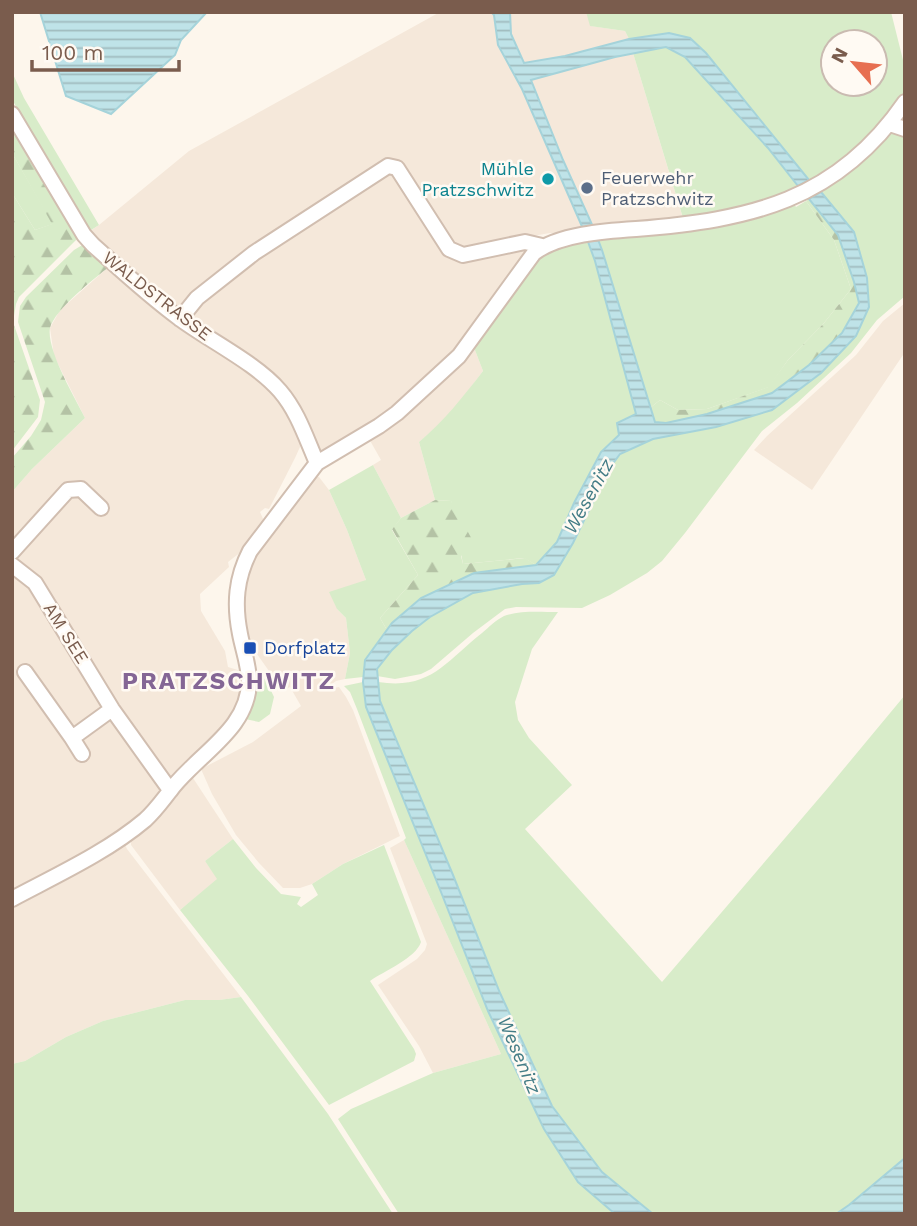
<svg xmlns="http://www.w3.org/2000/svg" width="917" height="1226" font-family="'Work Sans',sans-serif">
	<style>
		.residential { fill: #f5e8da }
		.green { fill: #d8ecc9; fill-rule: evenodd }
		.forest { fill: url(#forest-firs) }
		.water { fill: url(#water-rules); stroke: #a5d3da; stroke-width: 2 }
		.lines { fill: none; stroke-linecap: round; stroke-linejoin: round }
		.minor-casing { stroke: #d1beb0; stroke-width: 18 }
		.minor { stroke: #fff; stroke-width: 14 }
		.culture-dot { fill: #0f9aa8; stroke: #fffaf3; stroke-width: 2.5 }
		.service-dot { fill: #5c6f8a; stroke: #fffaf3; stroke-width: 2.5 }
		.transit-dot { fill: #1a4fb4; stroke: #fffaf3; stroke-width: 2.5 }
		.labels { text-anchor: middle; stroke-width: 5; stroke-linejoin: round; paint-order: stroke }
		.culture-label { font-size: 18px; fill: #0d838f; stroke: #fffaf3; text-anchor: end }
		.service-label { font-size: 18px; fill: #4e5e75; stroke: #fffaf3; text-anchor: start }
		.street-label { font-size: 18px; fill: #7a5c4d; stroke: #fffaf3 }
		.transit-label { font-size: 18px; fill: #164399; stroke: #fffaf3; text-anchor: start }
		.water-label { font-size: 19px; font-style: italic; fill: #437c86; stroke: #fffaf3 }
		.district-label { font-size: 24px; font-weight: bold; letter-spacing: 2px; fill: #846695; stroke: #fffaf3 }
	</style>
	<defs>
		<pattern id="forest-firs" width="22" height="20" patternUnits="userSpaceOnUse" patternTransform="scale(1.75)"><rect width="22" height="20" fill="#d8ecc9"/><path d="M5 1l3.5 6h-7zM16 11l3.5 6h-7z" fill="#b4c2a5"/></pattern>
		<pattern id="water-rules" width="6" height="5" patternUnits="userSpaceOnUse" patternTransform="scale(1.75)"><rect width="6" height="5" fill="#bfe3e8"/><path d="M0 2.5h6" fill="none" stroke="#a0bbbe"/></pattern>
	</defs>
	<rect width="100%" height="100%" fill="#fdf6ec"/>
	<path class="residential" d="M440,12H491L494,15L498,45L522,89L584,231L576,233H550L521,238L523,247L527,250V253L467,340L396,409L324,454L300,432V447L295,458L269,509L265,508L260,512L264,521L261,526L246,548L228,562L229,567L200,594L201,611L225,651L228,667L241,671L243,683L242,695L231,722L173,780L168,776L164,795L121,833L12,894V492L32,469L85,418L54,356L50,328L60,310L113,263L84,235L99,225L189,151Z
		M510,12H586L591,26L625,31L629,39L565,56L524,63L511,34Z
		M633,53L685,225L594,229L563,160L530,80L615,57Z
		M905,303V352L812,490L754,450L767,436L856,355L883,321Z
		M473,345L483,371L459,403L436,428L419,442L435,500L401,518L373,465L381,460L368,437Z
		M313,476L319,477L329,490L347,530L366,580L337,609L346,618L350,653L345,679L336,681L332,684L334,688L339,687L346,697L353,710L400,836L343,864L312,884L300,888H283L259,863L236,835L212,794L201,769L253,742L301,706L290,687L283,691L243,634L240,596L254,551Z
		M191,775L233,839L205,861L218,879L180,910L131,845V835Z
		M123,840L127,849L241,997L219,1000H185L103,1021L66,1037L25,1061L12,1064V904Z
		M404,840L501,1054L433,1073L419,1046L378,985L417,959L425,950L427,944L390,848Z"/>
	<path class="green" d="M586,12H891L905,68V92L885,122L846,160L809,180L706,53L669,33L629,39L625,31L590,26ZM833,42H875V84H833Z
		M666,47L685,57L768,148L798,186L760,206L683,218L633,53Z
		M12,72L24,98L99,225L88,232L46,163L12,99Z
		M890,132L905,133V296L877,320L851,353L797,403L762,431L685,533L662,561L647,573L610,595L582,608L516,607L505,609L473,633L431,669L421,674L395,679L377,676V669L392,650L412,631L430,617L473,593L522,584L539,583L573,543L609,469L619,454L653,439L716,427L772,410L821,373L856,336L854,232L821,192L832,185V184L868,156Z
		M12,153L53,224L35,230L12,193Z
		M806,201L834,240L851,289L824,323L788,360L769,387L707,409L678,410L660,400L650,408L597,237L794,204L796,207Z
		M587,239L595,261L636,414L619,435L601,452L574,503L557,542L536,565L524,558L463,564L451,501L435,500L419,442C444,421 463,397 483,371L473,345L526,267L552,247Z
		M373,465L401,518L392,530L418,575L380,618L387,630L365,660L363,677L345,679L350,653L346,618L337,609L329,592L366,580L347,530L329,490Z
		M558,612L532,649L515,702L518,720L529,738L572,785L525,829L662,982L827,789L905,695V1158L849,1205L836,1214H653L602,1172L552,1106L500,993L453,875L380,701L378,682C431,690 445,662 482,633C489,627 496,620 504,616C520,610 541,612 558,612Z
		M253,671C264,673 269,686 274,697L270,714L259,722L245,719Z
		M363,682L366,707L441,892L488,1011L544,1129L578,1182L615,1214H399L338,1119L351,1109L433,1073L501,1054L404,840L406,838L357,709L350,692L344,686Z
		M233,839L256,868L281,894L301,897L297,904L301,907L318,895L312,884L343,864L384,845L421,942C416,958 384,971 370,981L414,1049L416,1054L414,1061L329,1105L248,996L180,910L217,879L205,861Z
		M241,997L328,1114L393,1214H12V1064L25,1061L66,1037L103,1021L185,1000H219Z"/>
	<path class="forest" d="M12,127L79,237L19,297L16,304L13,322L40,400L38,417L12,451V193L35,230L52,224L12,153Z
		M809,199L838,235L854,282L859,303L842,333L809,365L772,393L707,414L666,423H655L650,408L660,400L678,410L707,409L768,387L788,360L824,323L851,289L834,240L806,201Z
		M84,244L110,266C94,279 55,309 50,328C46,349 75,398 85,418L32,469L12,492V458L31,436L41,420L45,402L18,322L20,306L26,297L74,250Z
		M435,500L451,501L474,543L461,556L463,564L525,558L536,565L474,573L421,598L392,623L387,630L380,618L418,575L392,529L401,518Z"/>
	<path class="water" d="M40,12H207L181,40L175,55L111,114L66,96Z
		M491,12H510L511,34L524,63L565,56L629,39L669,33L690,38L706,53L809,180L798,186L768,148L685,57L666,47L615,57L531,80L563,160L594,229L584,231L522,89L498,45L494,15Z
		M821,192L854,232L867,278L869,307L856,336L821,373L772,410L716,427L653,439L620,454L609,469L573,543L554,575L539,583L522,584L473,593L430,617L412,631L392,650L377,669L380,701L453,875L500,993L552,1106L602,1172L653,1214H615L578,1182L544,1129L488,1011L441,892L366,707L363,682L365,660L392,623L421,598L474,573L536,565L557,542L574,503L601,452L619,435L617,423L636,414L595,261L587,239L597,237L602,250L655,422L666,423L707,414L772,393L809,365L842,333L859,303L854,282L838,235L809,199Z
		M905,1158V1214H836L849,1205Z"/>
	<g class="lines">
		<defs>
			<path id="minor" d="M12,114L84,235L93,245C121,270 149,296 179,318C210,341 256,363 280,391C298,412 306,438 317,463
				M890,124L905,129
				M180,319L197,298L254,253L388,166L397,168L449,249L463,255L525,242L542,246
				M12,552L68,490L81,489L101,508
				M12,565L35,583L112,709L170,790
				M25,672L72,738
				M82,754L72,738L112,709
				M12,899C57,875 107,852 145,820C155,811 162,801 170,791C177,781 186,773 195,764C219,741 249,718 249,681C249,665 243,650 240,634C234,604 236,578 250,551L317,463L379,426L397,413L459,356L534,253C559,234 605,231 636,229C750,220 837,201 905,102"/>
		</defs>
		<use href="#minor" class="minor-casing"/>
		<use href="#minor" class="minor"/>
	</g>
	<circle class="culture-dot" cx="548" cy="179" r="7"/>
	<circle class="service-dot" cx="587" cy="188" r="7"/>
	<rect class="transit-dot" x="243" y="641" width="14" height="14" rx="3.5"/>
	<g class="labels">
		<g class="culture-label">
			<text x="534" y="175">Mühle<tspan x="534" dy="21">Pratzschwitz</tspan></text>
		</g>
		<g class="service-label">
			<text x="601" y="184">Feuerwehr<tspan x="601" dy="21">Pratzschwitz</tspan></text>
		</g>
		<g class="street-label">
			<text transform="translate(157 296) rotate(38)" y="6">WALDSTRASSE</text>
			<text transform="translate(66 633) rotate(58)" y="6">AM SEE</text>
		</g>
		<g class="transit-label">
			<text x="264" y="654">Dorfplatz</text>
		</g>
		<g class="water-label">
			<text transform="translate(588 496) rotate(-61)" y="7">Wesenitz</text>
			<text transform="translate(520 1055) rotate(67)" y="7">Wesenitz</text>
		</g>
		<g class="district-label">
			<text x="229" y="689">PRATZSCHWITZ</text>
		</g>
	</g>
	<rect width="917" height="1226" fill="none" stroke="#7a5c4d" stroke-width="28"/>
	<g transform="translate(854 63) rotate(298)"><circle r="33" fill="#fffaf3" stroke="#cabbb1" stroke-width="2"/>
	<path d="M0-5L12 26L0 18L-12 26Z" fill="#e76f51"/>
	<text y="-10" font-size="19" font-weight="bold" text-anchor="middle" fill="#7a5c4d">N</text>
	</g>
	<path d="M32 60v10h147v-10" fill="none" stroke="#7a5c4d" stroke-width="3.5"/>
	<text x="42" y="60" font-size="21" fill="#7a5c4d" stroke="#fffaf3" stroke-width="5" paint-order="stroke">100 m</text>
</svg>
